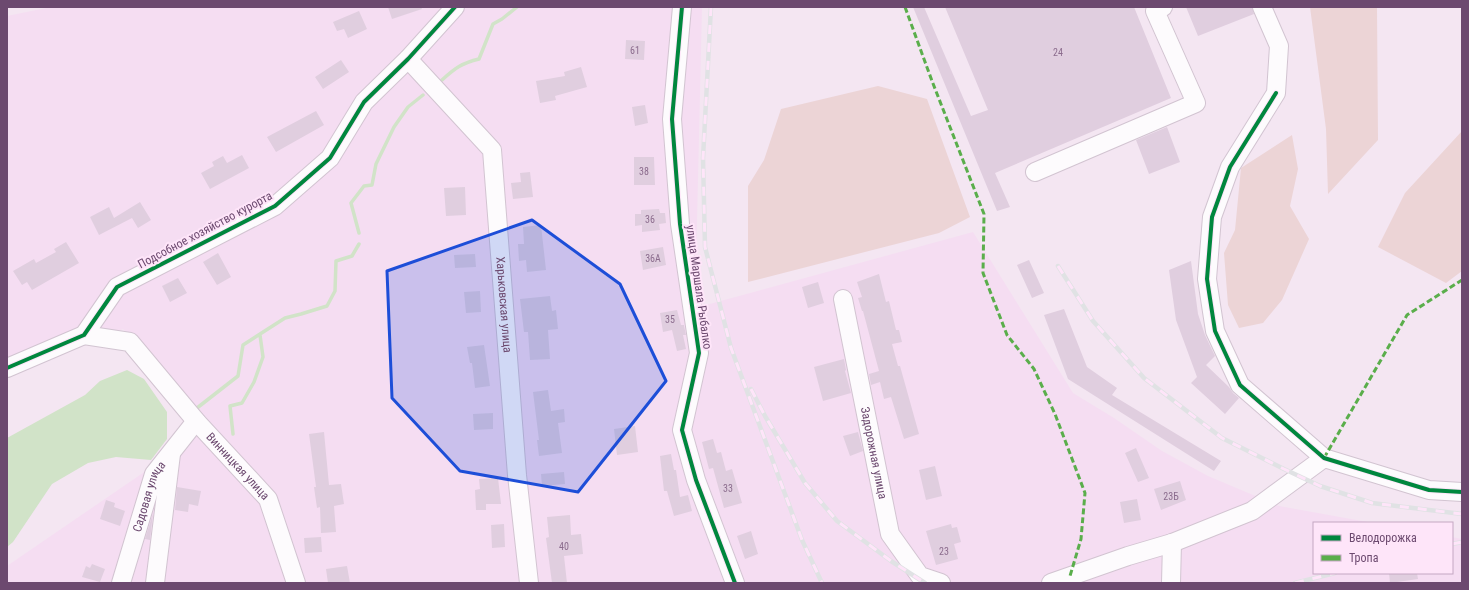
<svg xmlns="http://www.w3.org/2000/svg" width="1469" height="590" font-family="'Roboto Condensed',sans-serif">
	<style>
		.residential { fill: #f5ddf2 }
		.green { fill: #ecd4d6 }
		.water { fill: #d1e3c8 }
		.lines { fill: none; stroke-linecap: round; stroke-linejoin: round }
		.stream { stroke: #d1e3c8; stroke-width: 3.5 }
		.building { fill: #e0cedf }
		.minor-casing { stroke: #d2c4d1; stroke-width: 20 }
		.minor { stroke: #fdfbfd; stroke-width: 18 }
		.rail-casing { stroke: #e0e2e4; stroke-width: 4.5 }
		.rail { stroke: #fee5f9; stroke-width: 3; stroke-dasharray: 9; stroke-linecap: butt }
		.quiet { stroke: #5aae4b; stroke-width: 3; stroke-dasharray: 6 3; stroke-linecap: butt }
		.cycleway-casing { stroke: #fee5f9; stroke-width: 6 }
		.cycleway { stroke: #00873e; stroke-width: 4 }
		.marked { fill: #1d4ed8; fill-opacity: 0.2; stroke: #1d4ed8; stroke-width: 3; stroke-linejoin: round }
		.labels { text-anchor: middle; stroke-width: 4; stroke-linejoin: round; paint-order: stroke }
		.number-label { font-size: 10px; fill: #8b6c8d }
		.street-label { font-size: 12px; fill: #6c496f; stroke: #fee5f9 }
	</style>
	<rect width="100%" height="100%" fill="#f4e6f2"/>
	<path class="residential" d="M51,7H702L695,308L973,232L1073,393L1114,418L1162,451L1208,476L1279,506L1373,523H1314V573H1452V537L1462,539V583H7V566L213,425L123,329L7,378V16Z"/>
	<path class="green" d="M1310,7H1377L1378,140L1328,194L1326,129Z
		M878,86L927,99L970,217L939,233L748,282V186L764,160L781,109Z
		M1462,131V271L1446,283L1378,247L1405,193Z
		M1292,135L1298,169L1290,206L1309,239L1282,300L1263,323L1239,328L1228,305L1224,253L1235,230L1241,168Z"/>
	<path class="water" d="M127,370L144,379L167,412V439L151,460L116,457L88,463L52,484L13,542L7,547V438L85,395L100,381Z"/>
	<g class="lines">
		<path class="stream" d="M442,80C455,68 462,63 479,59L493,24L502,19L517,7
			M359,233L351,203L364,186L372,185L376,164L394,127L408,107L423,95
			M197,408L238,376L243,345L285,318L301,314L327,306L335,291L336,261L352,256L359,244
			M233,434L230,406L242,403L254,382L263,357L260,335"/>
	</g>
	<path class="building" d="M388,7H421L422,9L392,19Z
		M913,7H924L971,116L988,110L945,7H1134L1171,98L995,173L1010,207L997,211Z
		M1186,7H1252L1254,14L1198,36Z
		M359,11L367,29L348,38L344,29L337,31L333,22Z
		M626,40L645,41L644,60L625,59Z
		M341,60L349,72L323,89L315,77Z
		M581,67L587,87L555,96L556,100L540,103L536,81L565,76L564,72Z
		M645,105L648,123L635,126L632,107Z
		M316,111L324,125L276,152L267,137Z
		M1167,127L1180,162L1149,174L1136,140Z
		M242,155L249,168L210,189L201,173L214,166L212,162L223,156L227,163Z
		M634,157H654L655,185H634Z
		M530,172L533,197L513,199L511,183L521,182L520,173Z
		M465,187L466,215L446,216L444,188Z
		M140,202L151,220L138,228L132,218L99,235L90,217L109,207L114,218Z
		M659,209L660,213H665L666,223L659,224L660,230L642,232V225L635,226V214H641V210Z
		M541,225L546,270L527,272L526,260L519,261L518,244H524L523,227Z
		M66,242L79,263L32,290L27,282L22,285L13,271L34,259L36,263L56,252L54,249Z
		M663,247L666,265L643,270L640,251Z
		M218,253L231,277L217,285L203,262Z
		M475,254L476,267L455,268L454,255Z
		M1029,260L1044,293L1032,298L1017,265Z
		M1191,261L1198,314L1205,335L1215,356L1206,365L1229,387L1233,393L1239,398L1225,414L1191,383L1197,377L1176,320L1169,270Z
		M879,274L886,302L889,301L896,330H899L902,342L892,344L898,366H900L919,434L904,439L891,397L884,399L880,382L871,385L869,374L879,371L863,311H862L858,298L862,297L857,282Z
		M178,278L187,293L170,302L162,286Z
		M818,282L824,303L808,308L802,287Z
		M480,291L481,312L466,313L464,292Z
		M550,296L552,311L556,310L558,329L548,330L550,359L530,360L528,332H524L520,299Z
		M1064,309L1087,367L1117,388L1112,395L1221,461L1214,471L1068,379L1044,315Z
		M677,310L681,325H684V326L686,335H683L686,349L677,351L672,330L663,332L660,313Z
		M484,345L490,386L475,388L472,363H470L467,347Z
		M844,359L846,370L845,371L851,393L823,401L814,367Z
		M548,390L551,411L564,409L565,422L558,423L562,453L539,456L537,440H539L533,392Z
		M493,413V429L474,430L473,414Z
		M635,426L638,452L617,455L614,429Z
		M324,432L329,485L341,484L344,504L334,506L336,532L321,533L320,507L317,508L314,487H316L309,434Z
		M858,432L863,451L850,456L843,436Z
		M713,439L717,453L721,452L726,471L732,469L742,503L724,508L713,468L709,469L702,442Z
		M1136,448L1149,478L1138,482L1125,453Z
		M671,454L674,470H676L680,497L688,495L692,511L674,516L667,491H664L660,456Z
		M935,466L942,496L926,500L919,470Z
		M564,472L565,484L542,486L541,474Z
		M498,478L501,504H486V510H476L475,490L480,489L479,479Z
		M1180,481L1186,500L1161,510L1154,489Z
		M177,487L201,491L198,506L189,504L188,512L175,510Z
		M1137,499L1141,520L1124,523L1120,502Z
		M106,500L115,503L114,507L125,511L120,526L100,519Z
		M153,513L150,540L145,539Z
		M570,515L571,535L581,534L583,554L564,556L567,583H552L546,538L549,537L547,517Z
		M504,524L505,547L492,548L491,525Z
		M951,524L952,528L957,527L961,542L954,544L958,559L936,565L926,531Z
		M751,531L758,554L745,559L737,536Z
		M321,537L322,552L305,553L304,538Z
		M92,564L105,569L100,582L82,577L86,566L90,568Z
		M347,566L350,583H328L326,569Z
		M1389,573H1417L1418,579L1390,583Z"/>
	<g class="lines">
		<defs>
			<g id="minor">
				<path d="M682,7L672,119L680,224L699,353L682,430L696,480L735,583"/>
				<path d="M1262,7L1279,46L1276,93L1230,167L1212,217L1207,279L1215,331L1240,385L1324,458L1429,490L1462,492"/>
				<path id="s1" d="M408,59L492,150L517,475L529,583"/>
				<path d="M1035,172L1196,103L1155,11L1163,7"/>
				<path id="s2" d="M843,299L890,534L920,576L941,583"/>
				<path id="s3" d="M84,335L130,342L196,421L268,499L296,583"/>
				<path d="M7,368L84,335L117,287L275,206L330,158L364,102L408,59L455,7"/>
				<path id="s4" d="M121,583L154,474L196,421"/>
				<path d="M155,583L171,454"/>
				<path d="M1051,583L1128,556L1172,543L1252,511L1324,458"/>
				<path d="M1171,583L1172,543"/>
			</g>
		</defs>
		<use href="#minor" class="minor-casing"/>
		<use href="#minor" class="minor"/>
		<defs>
			<path id="rail" d="M711,7L703,158L705,247L731,348L802,540L822,583
				M1058,266L1093,321L1144,378L1222,438L1284,469L1320,486L1372,503L1462,514
				M751,389L765,416L805,483L837,521L891,561L925,583
				M1452,544L1462,542
				M1295,583L1335,573"/>
		</defs>
		<use href="#rail" class="rail-casing"/>
		<use href="#rail" class="rail"/>
		<path class="quiet" d="M905,7L932,81L984,214L983,273L1007,335L1034,369L1055,414L1085,493L1081,539L1070,576
			M1324,458L1407,315L1462,280"/>
		<defs>
			<path id="cycleway" d="M682,7L672,119L680,224L699,353L682,430L696,480L735,583
				M1276,93L1230,167L1212,217L1207,279L1215,331L1240,385L1324,458L1429,490L1462,492
				M7,368L84,335L117,287L275,206L330,158L364,102L408,59L455,7"/>
		</defs>
		<use href="#cycleway" class="cycleway-casing"/>
		<use href="#cycleway" class="cycleway"/>
	</g>
	<path class="marked" d="M532,220L620,284L666,381L578,492L460,471L392,398L387,271Z"/>
	<g class="labels">
		<g class="number-label">
			<text x="635" y="54">61</text>
			<text x="1058" y="56">24</text>
			<text x="644" y="175">38</text>
			<text x="650" y="223">36</text>
			<text x="653" y="262">36А</text>
			<text x="670" y="323">35</text>
			<text x="728" y="492">33</text>
			<text x="1171" y="500">23Б</text>
			<text x="564" y="550">40</text>
			<text x="944" y="555">23</text>
		</g>
		<g class="street-label">
			<text transform="translate(205 230) rotate(-28)" y="4">Подсобное хозяйство курорта</text>
			<text transform="translate(699 287) rotate(82)" y="4">улица Маршала Рыбалко</text>
			<text dy="4" stroke="none"><textPath href="#s1" startOffset="279">Харьковская улица</textPath></text>
			<text dy="4" stroke="none"><textPath href="#s2" startOffset="157">Задорожная улица</textPath></text>
			<text dy="4" stroke="none"><textPath href="#s3" startOffset="211">Винницкая улица</textPath></text>
			<text dy="4" stroke="none"><textPath href="#s4" startOffset="91">Садовая улица</textPath></text>
		</g>
	</g>
	<rect width="1469" height="590" fill="none" stroke="#6c496f" stroke-width="16"/>
	<rect x="1313" y="522" width="140" height="52" fill="#fee5f9" stroke="#c4a7c2"/>
	<rect x="1321" y="535" width="20" height="6" fill="#00873e" stroke="#c4a7c2"/>
	<text x="1349" y="542" font-size="12" fill="#6c496f">Велодорожка</text>
	<rect x="1321" y="555" width="20" height="6" fill="#5aae4b" stroke="#c4a7c2"/>
	<text x="1349" y="562" font-size="12" fill="#6c496f">Тропа</text>
</svg>
